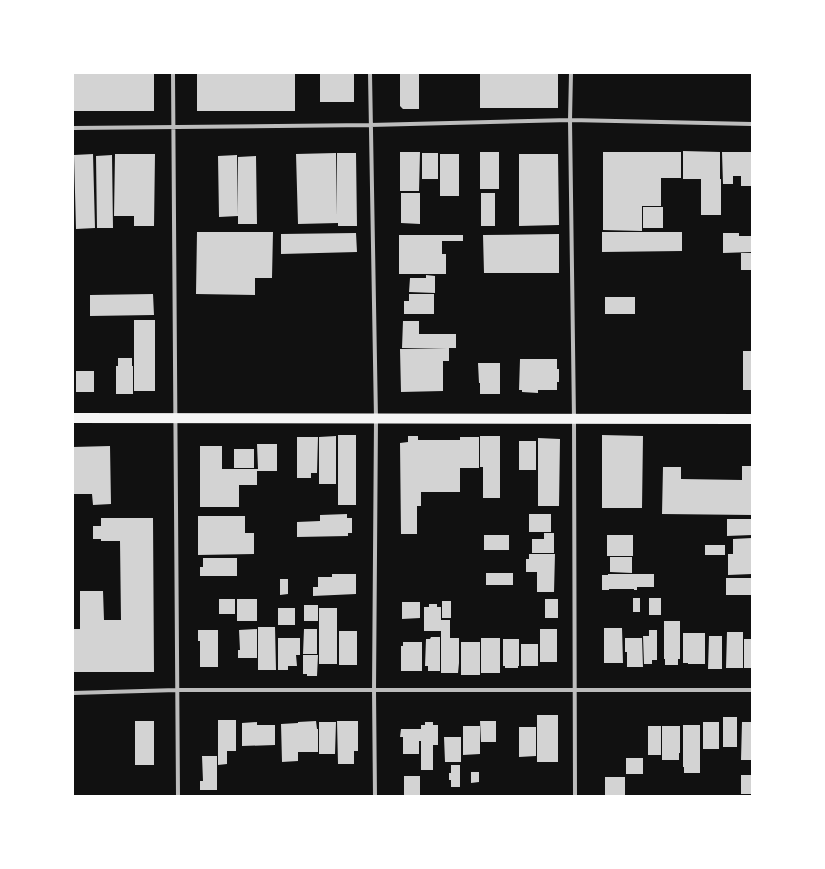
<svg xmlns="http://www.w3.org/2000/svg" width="825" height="869" font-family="Roboto,sans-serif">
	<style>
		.building { fill: #d3d3d3 }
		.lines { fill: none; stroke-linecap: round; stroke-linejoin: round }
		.minor { stroke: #bcbcbc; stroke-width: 4 }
		.primary { stroke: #f5f5f5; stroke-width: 10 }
	</style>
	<rect width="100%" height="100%" fill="#111"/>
	<path class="building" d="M73,73H154V111H73Z
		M197,73H295V111H197Z
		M320,73H354V102H320Z
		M400,73H419V109H403L400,106Z
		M480,73H558V108H480Z
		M683,151L720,152V179H721V215H701V179H683Z
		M400,152H420L419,191H400Z
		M480,152H499V189H480Z
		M603,152H681V178H661V206H642V231L603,230Z
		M722,152H741V176H733V184H723Z
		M741,152H752V186H741Z
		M336,153L337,216V153H356L357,226H338V223L298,224L296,154Z
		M422,153H438V179H422Z
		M93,154L95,228L76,229L74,155Z
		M115,154H155L154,226H134V216H114Z
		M440,154H459V196H440Z
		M519,154H558L559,225L519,226Z
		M112,155L113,228H97L96,156Z
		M237,155L238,216L219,217L218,156Z
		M256,156L257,224H238V157Z
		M401,193H420V224L401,223Z
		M481,193H495V226H481Z
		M643,207H663V228H643Z
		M197,232H273L272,278H255V295L196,294Z
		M602,232H682V251L602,252Z
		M356,233L357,252L281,254V234Z
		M723,233H739V236H752V252L723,253Z
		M559,234V273H484L483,235Z
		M399,235H463V241H442V254H446V274H399Z
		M741,253H752V270H741Z
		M426,275L435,276V293L409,292L410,278H426Z
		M153,294L154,315L90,316V295Z
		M409,294H434V314H404V301H409Z
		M605,297H635V314H605Z
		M134,320H155V391H134Z
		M403,321H419V334H456V348H449V361H443V391L401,392L400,349H447L402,348Z
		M743,351H752V390H743Z
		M118,358H132V366H133V394H116V366H118Z
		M520,359H557V369H559V382H557V390H538V393L522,392V390H519Z
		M478,363H500V394H480V383H479Z
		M76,371H94V392H76Z
		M338,435H356V505H338Z
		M602,435L643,436L642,508H602Z
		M336,436V484H319V437Z
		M408,436H418V440H460V437H479V468H460V492H421V506H417V534H401L400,443L408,442Z
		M480,436H500V498H483V467H480Z
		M297,437H318L317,473H311V478H297Z
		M538,438L560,439L559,506H538Z
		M519,441H536V470H519Z
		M257,444H277V471H257V485H239V507H200V446H222V469H258Z
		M110,446L111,504L93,505L92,494H73V447Z
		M234,449H254V468H234Z
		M742,466H752V515L662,514L663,467H681V479L742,480Z
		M347,514V518H352V533H348V536L297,537V522L320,521V515Z
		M529,514H551V532H529Z
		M198,516H245V533H254V554L198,555Z
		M101,518H153L154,672H73V629H80V591H103L104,620H121L120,541H101V539H93V526H101Z
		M727,519H752V535L727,536Z
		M544,533H554V553H532V539H544Z
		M484,535H509V550H484Z
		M607,535H633V556H607Z
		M752,538V574L728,575V554H733V539Z
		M705,545H725V555H705Z
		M529,554H555L554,592H537V572H526V559H529Z
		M610,557H632V573L610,572Z
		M203,558H237V576H200V567H203Z
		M486,573H513V585H486Z
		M332,574H356V594L313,596V587H318V577H332Z
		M608,574H654V587H637V590H634V589H609V590H602V575H608Z
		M726,578H752V595H726Z
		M280,579H288V594L280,595Z
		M633,598H640V612H633Z
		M649,598H661V615H649Z
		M219,599H235V614H219Z
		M237,599H257V621H237Z
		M545,599H558V618H545Z
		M442,601H451V618H442Z
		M402,602H420V618L402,619Z
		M429,604H437V607H441V620H450V638H459V663L458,673H441V631H424V607H429Z
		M304,605H318V621H304Z
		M278,608H295V625H278Z
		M319,608H337V664H319Z
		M664,621H680V659H678V665H665V659H664Z
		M258,627H275L276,670H258Z
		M604,628H622L623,663H604Z
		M257,629V658H238V650H240L239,630Z
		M304,629H317V654H303Z
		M540,629H557V662H540Z
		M198,630H218V667H200V641H198Z
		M649,630H657V660H652V664H644L643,636H649Z
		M339,631H357V665H339Z
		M727,632H743V668H726Z
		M683,633H705V664H688V663H683Z
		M709,636H722V669H708Z
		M431,637H440V671H428V666H425L426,639H430Z
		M278,638H300V655H296L297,666H288V670H278Z
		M481,638H500V673H481Z
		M625,638H642L643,667H627V652H625Z
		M503,639H519V666H518V668H505V666H503Z
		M744,639H752V668H744Z
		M403,642H422V671H401V646H403Z
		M461,642H480V675H461Z
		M521,644H538V666H521Z
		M303,655H318L317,676H307V674H303Z
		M537,715H558V762H537Z
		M723,717H737V747H723Z
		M218,720H236V751H227V764L218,765Z
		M135,721H154V765H135Z
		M316,721L317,729H318V752H298V761L282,762L281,724L298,723V722Z
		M337,721H358V751H354V764H338Z
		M480,721H496V742H481Z
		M257,722V725H275V745L242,746V723Z
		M319,722H336L335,754H319Z
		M425,722H433V725H438V745H433V770H421V725H425Z
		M703,722H719V749H703Z
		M742,722H752V760H741Z
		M683,725H700V773H684V767H683Z
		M463,726H480V754L463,755Z
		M648,726H661V755H648Z
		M662,726H680V753H679V760H662Z
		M519,727H536V756L519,757Z
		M401,729H421V741H419V754H403V737H400Z
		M444,737H461V762H445Z
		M202,756H217V790H200V781H203Z
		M626,758H643V774H626Z
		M451,765H460V787H451V780H449V773H451Z
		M471,772H479V782L471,783Z
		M741,775H752V794H741Z
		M404,776H420V796H404Z
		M605,777H625V796H605Z"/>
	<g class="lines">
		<path class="minor" d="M173,73L178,796
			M370,73L376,419L374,690L375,796
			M571,73L570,120L574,419L575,796
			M73,128L370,125L570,120L752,124
			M73,693L177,690H752"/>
		<path class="primary" d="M73,418L752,419"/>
	</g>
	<rect width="825" height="869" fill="none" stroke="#ffffff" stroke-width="148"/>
</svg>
